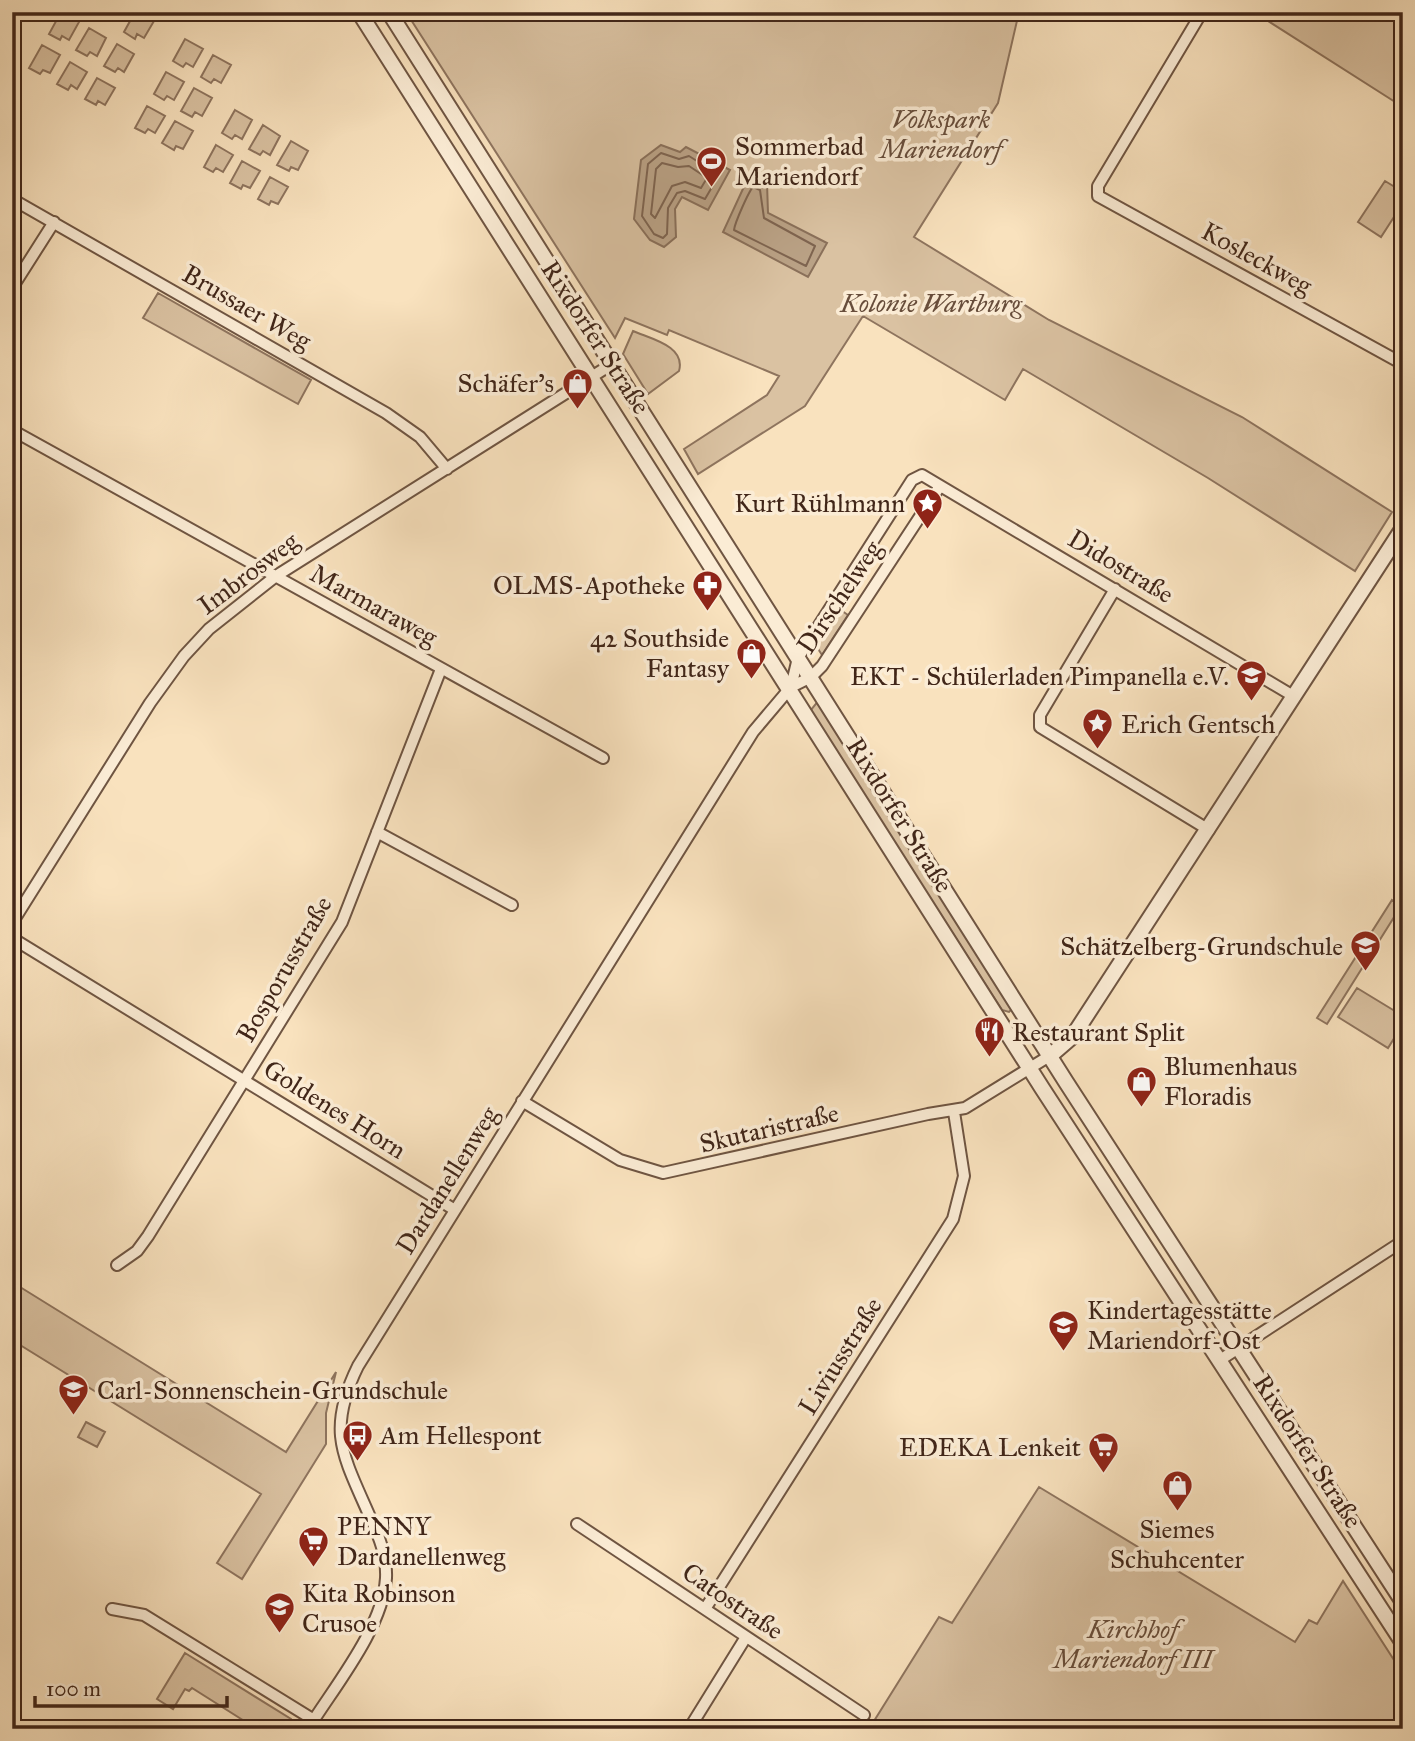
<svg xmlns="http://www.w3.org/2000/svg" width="1415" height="1741" font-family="'IM FELL Great Primer',serif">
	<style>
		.green { fill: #dac2a2; stroke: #8e745e; stroke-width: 2 }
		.water { fill: #baa286; stroke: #8a705a; stroke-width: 2 }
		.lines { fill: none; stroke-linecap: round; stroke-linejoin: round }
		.shore { stroke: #7e6450; stroke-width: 2 }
		.minor-casing { stroke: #6f5542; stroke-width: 14 }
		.tertiary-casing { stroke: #6f5542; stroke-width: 18 }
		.minor { stroke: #fbecd5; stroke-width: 10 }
		.tertiary { stroke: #fbecd5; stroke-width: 14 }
		.labels { text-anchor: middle; stroke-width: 7; stroke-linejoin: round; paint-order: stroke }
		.park-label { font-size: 26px; font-style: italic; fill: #674d3b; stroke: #fbecd5 }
		.poi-label { font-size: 26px; fill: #412619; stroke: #fbecd5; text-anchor: start }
		.street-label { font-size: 26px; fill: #412619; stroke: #fbecd5 }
	</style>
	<rect width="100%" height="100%" fill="#f9e2be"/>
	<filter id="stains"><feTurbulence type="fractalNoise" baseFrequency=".00286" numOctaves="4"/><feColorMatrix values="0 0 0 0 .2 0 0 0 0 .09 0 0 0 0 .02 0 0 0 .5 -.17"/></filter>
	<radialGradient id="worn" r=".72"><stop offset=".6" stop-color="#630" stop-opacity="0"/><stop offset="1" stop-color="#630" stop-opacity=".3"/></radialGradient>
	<path class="green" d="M61,12L79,22L69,40L62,36L60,40L49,34Z
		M135,12L154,21L144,38L137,34L135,39L124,32Z
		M406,12H1019L998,103L914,237L1049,320L1242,417L1392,512L1355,571L1208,478L1023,369L1005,400L863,316L805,406L698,474L684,449L767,395L779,376L669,330L667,335L625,318L615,338Z
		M1254,12H1403V107Z
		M89,28L106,38L97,56L90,52L87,56L76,50Z
		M185,39L203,49L193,67L186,63L183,67L173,61Z
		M117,44L134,54L124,72L118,68L115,72L104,66Z
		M42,45L60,55L50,73L43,70L40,74L29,68Z
		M213,55L231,65L221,83L214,79L211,83L201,77Z
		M70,62L87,72L77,89L71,85L68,90L57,84Z
		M166,72L184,82L174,100L167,96L164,100L154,94Z
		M97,78L115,88L105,105L98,101L96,105L85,99Z
		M194,88L212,98L202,116L195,112L192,117L181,111Z
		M147,106L165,116L155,133L148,129L145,133L135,128Z
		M235,110L252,120L242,139L235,135L232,139L222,133Z
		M175,121L193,131L183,149L176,146L174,150L162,143Z
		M263,125L280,136L270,155L263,151L260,155L249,149Z
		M291,141L308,151L298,170L291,167L289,171L277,165Z
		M216,145L233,155L223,172L216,168L213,172L204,167Z
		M242,161L260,171L250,188L243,185L241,189L230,183Z
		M270,177L288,187L278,204L271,201L269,205L258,199Z
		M1385,181L1403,192V203L1381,237L1358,222Z
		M158,293L311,380L298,404L143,318Z
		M633,331C651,339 686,346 679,371L648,394L623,354Z
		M836,607L848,615L822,655L813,641Z
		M819,700L1013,1008L1009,1012L1002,1010L810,711Z
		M1392,900L1401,906L1327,1024L1317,1018Z
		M1357,988L1403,1016V1024L1388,1048L1338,1017Z
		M12,1282L286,1452L336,1372L326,1413V1444L242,1579L217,1563L261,1494L12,1340Z
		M86,1422L105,1432L97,1447L78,1437Z
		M1039,1487L1295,1642L1309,1620L1317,1624L1343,1581L1403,1674V1729H869L939,1617L952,1623Z
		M185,1653L291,1719L294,1724L291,1729H257L192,1688L189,1691L185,1689L173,1709L157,1699Z"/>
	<path class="water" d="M661,145L680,152L686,147L730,170L708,210L682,197L675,209L676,237L664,247L650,240L634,219L641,160Z
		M748,178L767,183L768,213L827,243L808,277L723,232Z"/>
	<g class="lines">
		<path class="shore" d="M661,153L679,159L689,156L719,175L705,199L685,191L677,193L668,208L667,234L663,238L654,234L642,216L648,164Z
			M662,163L678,167L689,166L707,178L701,188L685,182L672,186L655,218L651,214L656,169Z
			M753,187L760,190L764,218L815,246L806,266L734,230C735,222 749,191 753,187Z"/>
		<defs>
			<path id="minor" d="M1202,12L1098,186V196L1403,364
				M12,199L386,413L420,437L447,469
				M12,288L54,222
				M12,430L603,758
				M1115,589L1040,715V727L1209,830
				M791,687L798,658L912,480L922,475L1295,697
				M377,832L512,905
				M12,923L150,703L184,656L209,629L276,576L612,364
				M12,938L455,1210
				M522,1101L620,1160L663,1173L928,1114L965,1108L1051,1055
				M117,1265L137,1251L148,1236L342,922L441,669
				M1220,1360L1403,1241
				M577,1524L864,1715
				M112,1609L144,1615L314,1720
				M705,1609L953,1219L964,1176L954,1112
				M308,1729C334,1687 383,1628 386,1578C387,1556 379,1536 370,1517C343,1455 326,1431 358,1366L753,732L791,687L811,677L822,666L940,486
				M689,1729L746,1637"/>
			<path id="tertiary" d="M359,12L1042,1088L1403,1643
				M389,12L1066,1082L1403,1602
				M1051,1055L1073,1036L1403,528"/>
		</defs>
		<use href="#minor" class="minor-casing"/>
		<use href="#tertiary" class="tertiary-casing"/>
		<use href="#minor" class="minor"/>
		<use href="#tertiary" class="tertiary"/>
	</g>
	<defs>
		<symbol id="stadium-pin" viewBox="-11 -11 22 30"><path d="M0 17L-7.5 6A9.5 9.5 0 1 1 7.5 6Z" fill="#8f2418" stroke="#fbecd5"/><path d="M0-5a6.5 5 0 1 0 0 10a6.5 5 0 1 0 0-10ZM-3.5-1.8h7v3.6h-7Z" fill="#fff"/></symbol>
		<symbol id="shop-pin" viewBox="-11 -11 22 30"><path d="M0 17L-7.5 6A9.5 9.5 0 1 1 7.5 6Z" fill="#8f2418" stroke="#fbecd5"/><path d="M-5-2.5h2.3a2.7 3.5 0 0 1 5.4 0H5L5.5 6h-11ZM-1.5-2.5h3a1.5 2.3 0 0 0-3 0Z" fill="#fff"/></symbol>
		<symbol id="sight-pin" viewBox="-11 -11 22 30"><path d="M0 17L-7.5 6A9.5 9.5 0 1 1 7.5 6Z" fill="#8f2418" stroke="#fbecd5"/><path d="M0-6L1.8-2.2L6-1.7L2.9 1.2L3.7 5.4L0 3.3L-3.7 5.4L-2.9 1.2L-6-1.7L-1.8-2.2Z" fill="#fff"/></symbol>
		<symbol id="pharmacy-pin" viewBox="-11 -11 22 30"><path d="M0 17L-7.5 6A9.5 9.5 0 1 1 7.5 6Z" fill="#8f2418" stroke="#fbecd5"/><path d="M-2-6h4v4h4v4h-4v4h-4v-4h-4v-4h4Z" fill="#fff"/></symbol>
		<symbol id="school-pin" viewBox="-11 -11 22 30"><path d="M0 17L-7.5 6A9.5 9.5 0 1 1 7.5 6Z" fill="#8f2418" stroke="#fbecd5"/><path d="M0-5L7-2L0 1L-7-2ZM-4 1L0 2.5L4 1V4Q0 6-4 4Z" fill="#fff"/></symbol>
		<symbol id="restaurant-pin" viewBox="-11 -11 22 30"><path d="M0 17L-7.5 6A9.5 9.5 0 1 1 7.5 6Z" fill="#8f2418" stroke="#fbecd5"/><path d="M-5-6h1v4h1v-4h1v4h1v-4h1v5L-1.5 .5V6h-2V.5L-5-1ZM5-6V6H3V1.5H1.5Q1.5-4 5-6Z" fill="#fff"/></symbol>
		<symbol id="bus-pin" viewBox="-11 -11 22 30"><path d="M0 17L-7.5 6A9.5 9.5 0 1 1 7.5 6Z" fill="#8f2418" stroke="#fbecd5"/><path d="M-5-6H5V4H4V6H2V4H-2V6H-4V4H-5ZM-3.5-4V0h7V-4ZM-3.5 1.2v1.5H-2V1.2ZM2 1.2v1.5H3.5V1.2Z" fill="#fff"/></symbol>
		<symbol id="supermarket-pin" viewBox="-11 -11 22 30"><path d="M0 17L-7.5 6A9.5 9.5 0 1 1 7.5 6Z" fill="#8f2418" stroke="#fbecd5"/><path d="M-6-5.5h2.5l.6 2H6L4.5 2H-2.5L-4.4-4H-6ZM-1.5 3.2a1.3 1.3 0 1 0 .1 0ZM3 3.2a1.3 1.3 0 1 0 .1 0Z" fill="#fff"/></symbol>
	</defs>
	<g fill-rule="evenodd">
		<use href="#stadium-pin" x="694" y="144" width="35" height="47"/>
		<use href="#shop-pin" x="560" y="366" width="35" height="47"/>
		<use href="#sight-pin" x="910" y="486" width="35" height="47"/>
		<use href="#pharmacy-pin" x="690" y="568" width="35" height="47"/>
		<use href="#shop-pin" x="734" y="636" width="35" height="47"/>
		<use href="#school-pin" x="1234" y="658" width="35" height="47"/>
		<use href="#sight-pin" x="1080" y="706" width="35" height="47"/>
		<use href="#school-pin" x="1348" y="928" width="35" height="47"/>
		<use href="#restaurant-pin" x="972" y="1014" width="35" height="47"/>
		<use href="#shop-pin" x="1124" y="1064" width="35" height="47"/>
		<use href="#school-pin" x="1046" y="1308" width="35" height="47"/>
		<use href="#school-pin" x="56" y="1372" width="35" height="47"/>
		<use href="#bus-pin" x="340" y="1418" width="35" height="47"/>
		<use href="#supermarket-pin" x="1086" y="1430" width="35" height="47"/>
		<use href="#shop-pin" x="1160" y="1468" width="35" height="47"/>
		<use href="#supermarket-pin" x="296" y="1524" width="35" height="47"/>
		<use href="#school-pin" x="262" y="1590" width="35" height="47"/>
	</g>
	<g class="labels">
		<g class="park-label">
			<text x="941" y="128">Volkspark<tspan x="941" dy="30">Mariendorf</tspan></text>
			<text x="931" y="312">Kolonie Wartburg</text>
			<text x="1133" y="1638">Kirchhof<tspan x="1133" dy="30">Mariendorf III</tspan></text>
		</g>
		<g class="poi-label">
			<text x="735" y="155">Sommerbad<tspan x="735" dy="30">Mariendorf</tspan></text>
			<text x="554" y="392" text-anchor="end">Schäfer's</text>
			<text x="905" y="512" text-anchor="end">Kurt Rühlmann</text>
			<text x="685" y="594" text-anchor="end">OLMS-Apotheke</text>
			<text x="729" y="647" text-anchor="end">42 Southside<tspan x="729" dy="30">Fantasy</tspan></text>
			<text x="1229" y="685" text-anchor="end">EKT - Schülerladen Pimpanella e.V.</text>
			<text x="1121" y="733">Erich Gentsch</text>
			<text x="1343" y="955" text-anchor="end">Schätzelberg-Grundschule</text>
			<text x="1012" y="1041">Restaurant Split</text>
			<text x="1164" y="1075">Blumenhaus<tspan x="1164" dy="30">Floradis</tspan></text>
			<text x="1087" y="1319">Kindertagesstätte<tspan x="1087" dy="30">Mariendorf-Ost</tspan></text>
			<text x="97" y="1399">Carl-Sonnenschein-Grundschule</text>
			<text x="380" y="1444">Am Hellespont</text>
			<text x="1081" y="1456" text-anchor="end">EDEKA Lenkeit</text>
			<text x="337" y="1535">PENNY<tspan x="337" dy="30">Dardanellenweg</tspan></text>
			<text x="1177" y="1538" text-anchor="middle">Siemes<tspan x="1177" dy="30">Schuhcenter</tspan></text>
			<text x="302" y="1602">Kita Robinson<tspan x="302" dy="30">Crusoe</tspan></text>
		</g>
		<g class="street-label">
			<text transform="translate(1257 258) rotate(29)" y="9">Kosleckweg</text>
			<text transform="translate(247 307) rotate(30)" y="9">Brussaer Weg</text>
			<text transform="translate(596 337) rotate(57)" y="9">Rixdorfer Straße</text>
			<text transform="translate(1121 566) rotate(31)" y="9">Didostraße</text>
			<text transform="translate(248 573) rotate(-37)" y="9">Imbrosweg</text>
			<text transform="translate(839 597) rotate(-56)" y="9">Dirschelweg</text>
			<text transform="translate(374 605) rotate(29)" y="9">Marmaraweg</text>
			<text transform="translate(900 815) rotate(58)" y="9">Rixdorfer Straße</text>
			<text transform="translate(284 969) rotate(-60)" y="9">Bosporusstraße</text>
			<text transform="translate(335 1109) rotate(32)" y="9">Goldenes Horn</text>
			<text transform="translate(769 1128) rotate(-13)" y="9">Skutaristraße</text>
			<text transform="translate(447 1180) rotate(-58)" y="9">Dardanellenweg</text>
			<text transform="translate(840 1356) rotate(-58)" y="9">Liviusstraße</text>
			<text transform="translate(1308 1451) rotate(57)" y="9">Rixdorfer Straße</text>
			<text transform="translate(733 1601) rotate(34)" y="9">Catostraße</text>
		</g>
	</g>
	<rect width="1415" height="1741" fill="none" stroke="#f9e2be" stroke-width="42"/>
	<rect x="14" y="14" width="1387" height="1713" fill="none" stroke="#412619" stroke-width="3.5"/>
	<rect x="21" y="21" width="1373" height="1699" fill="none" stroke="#412619" stroke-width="2"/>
	<path d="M35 1696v10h192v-10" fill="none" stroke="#412619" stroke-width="3.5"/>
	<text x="46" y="1696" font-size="21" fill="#412619" stroke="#fbecd5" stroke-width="5" paint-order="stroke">100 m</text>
	<rect width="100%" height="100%" filter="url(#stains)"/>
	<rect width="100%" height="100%" fill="url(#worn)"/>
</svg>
